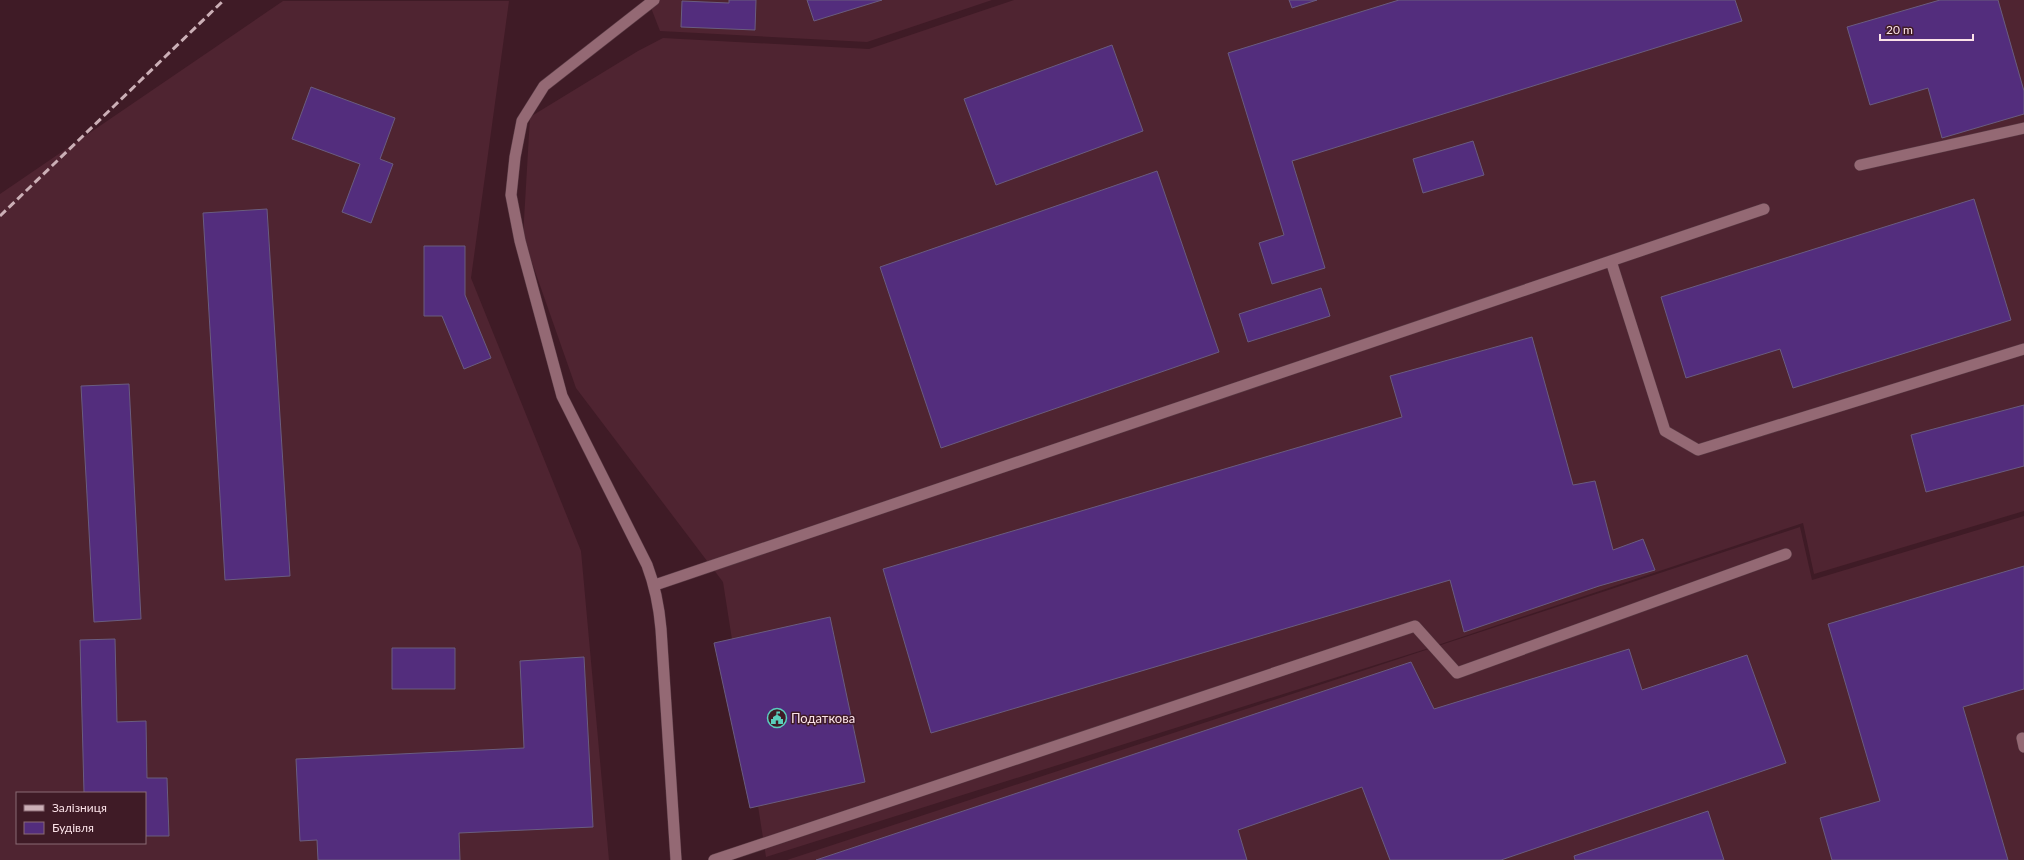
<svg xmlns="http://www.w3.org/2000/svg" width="2024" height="860" font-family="Lato,sans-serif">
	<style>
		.built { fill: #4f2431; fill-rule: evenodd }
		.building { fill: #532d7d; stroke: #6a5c7f }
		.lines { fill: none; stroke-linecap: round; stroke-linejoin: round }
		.service-casing { stroke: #583943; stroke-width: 12 }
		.service { stroke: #946974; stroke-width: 11 }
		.rail { stroke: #cbafb6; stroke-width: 3; stroke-dasharray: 8 4; stroke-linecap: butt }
		.labels { text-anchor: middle; stroke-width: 3; stroke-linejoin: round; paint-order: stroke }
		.poi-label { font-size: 13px; fill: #fbe2e8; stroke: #3f1b26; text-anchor: start }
	</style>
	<rect width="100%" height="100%" fill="#3f1b26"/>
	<path class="built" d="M648,0H992L867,42L660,31Z
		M1014,0H2024V511L1814,574L1803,523L1426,649L766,857L723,582L576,388L523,237L530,117L638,51L663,38L869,49Z
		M283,1H509L471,278L581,551L609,860H0V194ZM17,793H145V843H17Z
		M2024,516V860H787L1800,527L1812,580Z"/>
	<path class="building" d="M729,0H756L755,30L681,27L682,1L729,3Z
		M807,0H882L814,21Z
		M1289,0H1317L1292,8Z
		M1399,0H1735L1742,21L1292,161L1325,268L1272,284L1259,243L1284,235L1228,53Z
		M1940,0H1998L2024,91V114L1942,138L1928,88L1870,105L1847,27Z
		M1112,45L1143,131L996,185L964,99Z
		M311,87L395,118L380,159L393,164L371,223L342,212L360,164L292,139Z
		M1473,141L1484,175L1423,193L1413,159Z
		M1157,171L1219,352L941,448L880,267Z
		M1974,199L2011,320L1793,388L1780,349L1686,378L1661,297Z
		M267,209L290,576L225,580L203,213Z
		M424,246H465V295L491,358L464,369L442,316H424Z
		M1321,288L1330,316L1248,342L1239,314Z
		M1532,337L1573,485L1595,481L1613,550L1643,539L1655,570L1599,586L1464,632L1450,580L931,733L883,569L1402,417L1390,376Z
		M129,384L141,619L94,622L81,386Z
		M2024,405V466L1926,492L1911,435Z
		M2024,566V689L1963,707L2008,860H1832L1820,818L1880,801L1828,624Z
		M830,617L865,782L750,808L714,643Z
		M115,639L117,722L146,721L147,778H167L169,836H145V793H84L80,640Z
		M392,648H455V689H392Z
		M1629,649L1642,690L1747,655L1786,763L1501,860H1390L1362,787L1238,830L1247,860H816L1411,662L1434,709Z
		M584,657L593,827L459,833L460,860H318L317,840L300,841L296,759L524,748L520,661Z
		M1708,811L1724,860H1575L1574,856Z"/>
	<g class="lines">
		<defs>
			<path id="service" d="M654,0L544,86L522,121L515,157L511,195L520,241L562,396L647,565C655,586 659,606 661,629L676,860
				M1860,165L2024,128
				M1611,261L1665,431L1698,450L2024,349
				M655,585L1764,209
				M2022,738L2024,747
				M714,860L1415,626L1457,673L1786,554"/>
		</defs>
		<use href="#service" class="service-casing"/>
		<use href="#service" class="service"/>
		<path class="rail" d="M0,216L224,0"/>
	</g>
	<defs>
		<symbol id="civic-ring" viewBox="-11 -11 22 22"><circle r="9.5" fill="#3f1b26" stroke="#5acebd" stroke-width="1.5"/><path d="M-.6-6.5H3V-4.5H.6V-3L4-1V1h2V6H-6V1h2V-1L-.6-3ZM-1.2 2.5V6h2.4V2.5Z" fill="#5acebd"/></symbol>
	</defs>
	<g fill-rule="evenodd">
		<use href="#civic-ring" x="766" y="707" width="22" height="22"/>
	</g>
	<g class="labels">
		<g class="poi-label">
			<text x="791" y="723">Податкова</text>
		</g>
	</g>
	<rect x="16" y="792" width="130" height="52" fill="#3f1b26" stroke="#8a6b74"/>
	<rect x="24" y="805" width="20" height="6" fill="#cbafb6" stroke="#8a6b74"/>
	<text x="52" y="812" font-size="12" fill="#fbe2e8">Залізниця</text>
	<rect x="24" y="822" width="20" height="12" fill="#532d7d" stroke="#8a6b74"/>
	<text x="52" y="832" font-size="12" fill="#fbe2e8">Будівля</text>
	<path d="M1880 34v6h93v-6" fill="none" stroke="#fbe2e8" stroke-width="2"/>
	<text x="1886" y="34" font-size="12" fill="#fbe2e8" stroke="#3f1b26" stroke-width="3" paint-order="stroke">20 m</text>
</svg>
